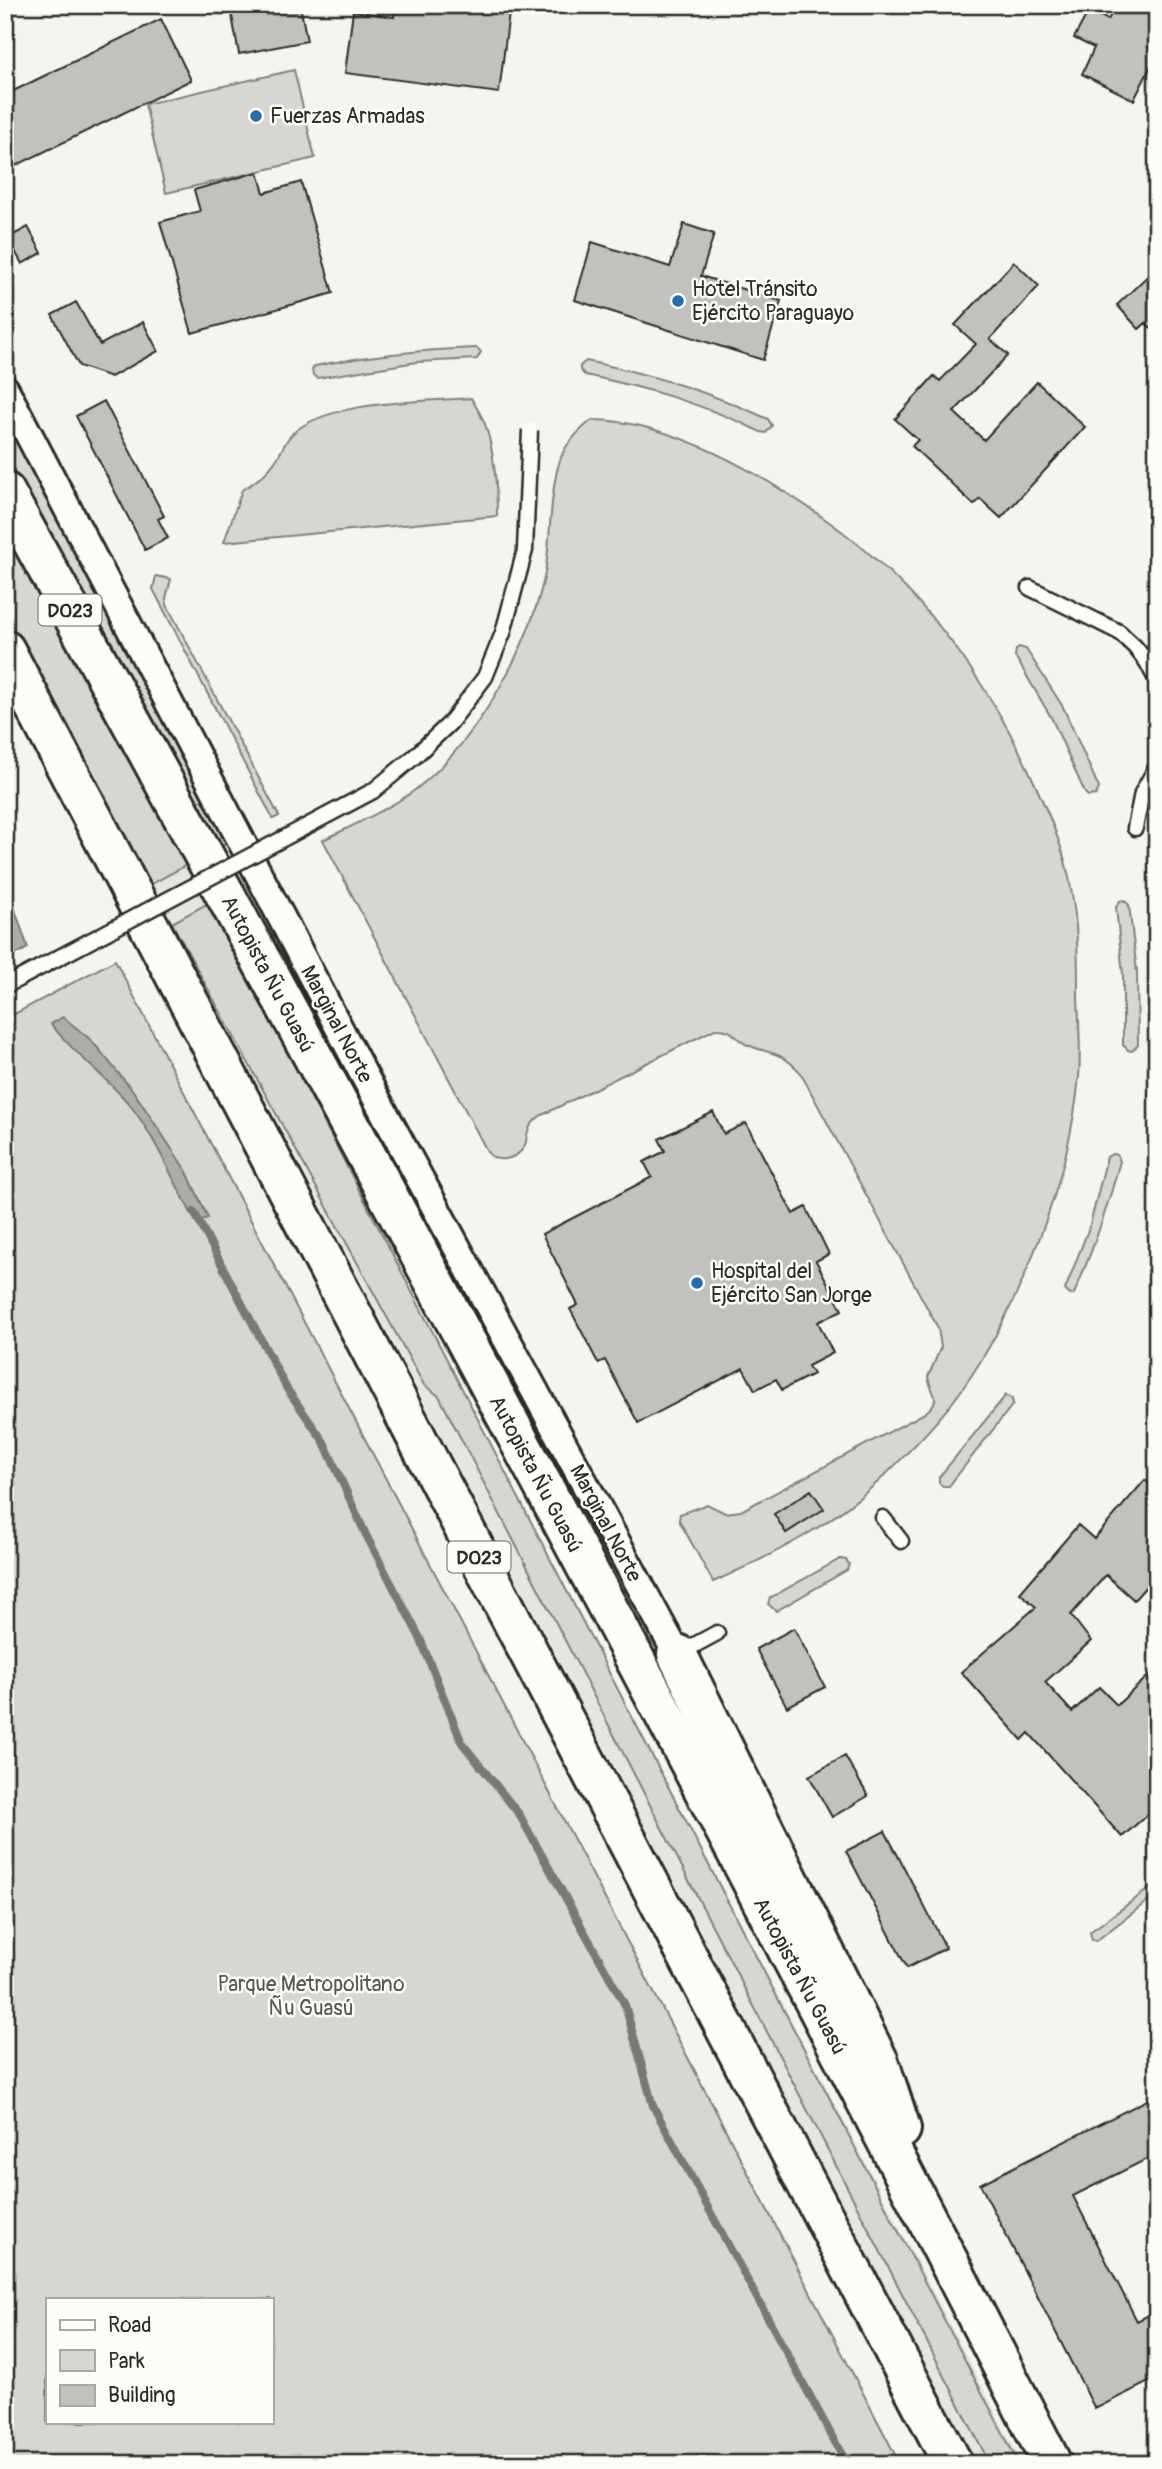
<svg xmlns="http://www.w3.org/2000/svg" width="1162" height="2469" font-family="Pangolin,sans-serif">
	<style>
		.built { fill: #e6e5e0 }
		.green { fill: #d7d6d2; stroke: #81807e; stroke-width: 2; fill-rule: evenodd }
		.water { fill: #adaca9; stroke: #797877; stroke-width: 2 }
		.lines { fill: none; stroke-linecap: round; stroke-linejoin: round }
		.stream { stroke: #797877; stroke-width: 8 }
		.building { fill: #c2c1be; stroke: #2b2b2b; stroke-width: 2 }
		.lane-casing { stroke: #2b2b2b; stroke-width: 19 }
		.street-casing { stroke: #2b2b2b; stroke-width: 32 }
		.highway-casing { stroke: #2b2b2b; stroke-width: 44 }
		.lane { stroke: #fdfcf7; stroke-width: 14 }
		.street { stroke: #fdfcf7; stroke-width: 26 }
		.highway { stroke: #fdfcf7; stroke-width: 38 }
		.lane-bridge-casing { stroke: #2b2b2b; stroke-width: 19; stroke-linecap: butt }
		.lane-bridge { stroke: #fdfcf7; stroke-width: 14 }
		.poi-dot { fill: #1f6fb2; stroke: #fdfcf7; stroke-width: 2.5 }
		.labels { text-anchor: middle; stroke-width: 5; stroke-linejoin: round; paint-order: stroke }
		.shield { fill: #fdfcf7; stroke: #6a6a68; stroke-width: 2 }
		.shield-label { font-size: 19px; font-weight: bold; fill: #2b2b2b }
		.poi-label { font-size: 21px; fill: #2b2b2b; stroke: #fdfcf7; text-anchor: start }
		.street-label { font-size: 21px; fill: #2b2b2b; stroke: #fdfcf7 }
		.park-label { font-size: 21px; fill: #565655; stroke: #fdfcf7 }
	</style>
	<rect width="100%" height="100%" fill="#f5f4ef"/>
	<filter id="ink" filterUnits="userSpaceOnUse"><feTurbulence type="fractalNoise" baseFrequency=".0143" numOctaves="2"/><feDisplacementMap in="SourceGraphic" scale="14" xChannelSelector="R" yChannelSelector="G"/><feConvolveMatrix kernelMatrix="1 2 1 2 8 2 1 2 1" color-interpolation-filters="sRGB"/></filter>
	<g filter="url(#ink)">
		<path class="built" d="M5,539L219,923L1023,2464H978L183,940L5,621Z"/>
		<path class="green" d="M294,70L315,158L166,193L145,104Z
			M477,348L481,352L477,359L417,362L317,378L313,375L312,370L315,366C369,355 422,350 477,348Z
			M586,361C651,374 708,391 768,419L772,426L766,433L761,432C703,404 648,388 585,375L580,370V366Z
			M471,398C476,407 483,417 486,427C495,456 497,486 497,516L224,542L242,490C257,481 269,472 278,457C282,450 286,440 292,434C328,400 422,402 471,398Z
			M5,414L235,839L219,847L5,463Z
			M592,420C670,420 762,474 825,519C922,587 992,685 1039,793C1053,824 1066,855 1071,889C1078,924 1078,962 1078,998C1079,1023 1081,1050 1079,1076C1070,1177 1021,1305 963,1388C943,1417 905,1456 879,1481C830,1526 773,1555 713,1582L679,1520L680,1514L707,1504L725,1513L741,1511L925,1413C944,1397 931,1395 928,1377L941,1347L938,1328L800,1072C780,1051 774,1055 750,1046C734,1040 736,1028 715,1029L540,1116C520,1132 531,1140 522,1150C513,1160 496,1163 488,1153L323,840C352,826 381,813 408,795C472,750 527,653 544,578C552,543 548,476 566,447C573,437 582,428 592,420Z
			M5,527L190,863L150,885L5,613Z
			M156,576L171,579L166,598L167,605L279,816L273,819L153,589Z
			M1019,647L1026,649L1063,707L1099,788L1096,795L1088,796L1085,793L1052,719L1015,656L1016,650Z
			M253,879L649,1639L669,1663L840,2005L239,887Z
			M1124,900L1129,905L1137,972L1138,1045L1132,1051L1128,1050L1123,1045V975L1116,907L1120,901Z
			M210,902L1019,2464H990L439,1396L424,1385L172,923Z
			M115,960L900,2464H5V1019ZM47,2299H271V2422H47Z
			M1112,1154L1117,1155L1120,1161C1108,1207 1093,1250 1074,1294L1070,1295L1065,1290L1090,1225L1107,1157Z
			M1006,1395L1012,1399L1013,1404L949,1486H943L939,1483V1477Z
			M840,1559L846,1560L849,1564L847,1570L776,1611L768,1604L770,1598Z
			M1157,1883V1894L1096,1941L1092,1940L1090,1932Z"/>
		<path class="water" d="M5,889L12,901L28,948L13,956L5,922Z
			M63,1017L92,1041L134,1092L187,1172L208,1218L196,1222C175,1185 159,1144 133,1109C111,1080 74,1055 51,1024Z"/>
		<g class="lines">
			<path class="stream" d="M194,1212L287,1389L324,1442L366,1535L420,1638L462,1743L519,1814L625,2005L653,2106L847,2464"/>
		</g>
		<path class="building" d="M230,5H300L307,41L239,54Z
			M395,5H510L499,93L345,73L353,11L394,17Z
			M1116,5H1157V54L1134,100L1082,74L1094,48L1074,38L1089,10L1108,20Z
			M161,19L191,80L5,171V95Z
			M258,172L264,193L301,182L333,293L192,333L160,222L200,211L194,190Z
			M684,224L714,234L701,276L781,301L763,360L575,300L592,242L670,267Z
			M28,227L42,253L22,264L8,238Z
			M1014,262L1039,286L990,339L1008,355L954,412L984,440L1037,382L1085,427L1001,518L980,499L974,505L912,446L918,440L895,419L934,376L940,381L976,344L955,325Z
			M1157,267V335L1146,323L1139,329L1117,305Z
			M76,302L100,345L143,322L158,351L111,377L79,366L52,315Z
			M104,401L164,516L158,519L168,538L145,550L76,416Z
			M713,1112L724,1134L746,1123L793,1214L806,1207L829,1254L816,1261L842,1310L818,1322L833,1353L808,1366L813,1374L782,1390L776,1379L755,1390L743,1368L638,1423L605,1360L598,1363L570,1309L578,1305L542,1234L652,1177L644,1162L665,1151L659,1139Z
			M1145,1480L1157,1490V1574L1134,1600L1106,1575L1071,1615L1091,1641L1045,1682L1072,1712L1099,1687L1117,1705L1157,1668V1806L1122,1837L1029,1733L1022,1740L961,1672L1036,1607L1020,1593L1078,1525L1094,1539Z
			M811,1490L824,1509L786,1533L774,1514Z
			M794,1628L825,1687L787,1707L756,1649Z
			M845,1756L868,1796L832,1817L809,1776Z
			M885,1831L946,1948L907,1968L846,1851Z
			M1157,2095V2154L1073,2196L1137,2321L1157,2311V2378L1095,2409L980,2184Z"/>
		<g class="lines">
			<defs>
				<path id="lane" d="M1030,588L1119,632L1135,647L1147,662L1157,681
					M1135,828L1142,793L1157,766
					M883,1518L901,1541
					M678,1654L717,1633"/>
				<path id="street" d="M5,389L360,1068L677,1654"/>
				<path id="highway" d="M5,492C364,1144 715,1800 1052,2464
					M5,650L953,2464
					M677,1654L879,2062L901,2129"/>
			</defs>
			<use href="#lane" class="lane-casing"/>
			<use href="#street" class="street-casing"/>
			<use href="#highway" class="highway-casing"/>
			<use href="#lane" class="lane"/>
			<use href="#street" class="street"/>
			<use href="#highway" class="highway"/>
			<defs>
				<path id="lane-bridge" d="M5,986L373,791L414,757L450,723L485,677L503,633L525,550L530,430"/>
			</defs>
			<use href="#lane-bridge" class="lane-bridge-casing"/>
			<use href="#lane-bridge" class="lane-bridge"/>
		</g>
	</g>
	<g class="poi-dot">
		<circle cx="256" cy="116" r="7"/>
		<circle cx="678" cy="301" r="7"/>
		<circle cx="697" cy="1283" r="7"/>
	</g>
	<g class="labels">
		<g class="shield">
			<rect x="38.5" y="594.5" width="63" height="31" rx="5"/>
			<rect x="447.5" y="1541.5" width="63" height="31" rx="5"/>
		</g>
		<g class="shield-label">
			<text x="70" y="617">D023</text>
			<text x="479" y="1564">D023</text>
		</g>
		<g class="poi-label">
			<text x="270" y="123">Fuerzas Armadas</text>
			<text x="692" y="296">Hotel Tránsito<tspan x="692" dy="24">Ejército Paraguayo</tspan></text>
			<text x="711" y="1278">Hospital del<tspan x="711" dy="24">Ejército San Jorge</tspan></text>
		</g>
		<g class="street-label">
			<text transform="translate(268 974) rotate(62)" y="7">Autopista Ñu Guasú</text>
			<text transform="translate(337 1024) rotate(62)" y="7">Marginal Norte</text>
			<text transform="translate(536 1474) rotate(62)" y="7">Autopista Ñu Guasú</text>
			<text transform="translate(606 1523) rotate(62)" y="7">Marginal Norte</text>
			<text transform="translate(800 1976) rotate(62)" y="7">Autopista Ñu Guasú</text>
		</g>
		<g class="park-label">
			<text x="311" y="1991">Parque Metropolitano<tspan x="311" dy="24">Ñu Guasú</tspan></text>
		</g>
	</g>
	<rect width="1162" height="2469" fill="none" stroke="#fdfcf7" stroke-width="28"/>
	<rect x="14" y="14" width="1134" height="2441" fill="none" stroke="#2b2b2b" stroke-width="2.5" filter="url(#ink)"/>
	<rect x="46" y="2298" width="228" height="126" fill="#fdfcf7" stroke="#a9a8a5" stroke-width="2"/>
	<rect x="60" y="2320" width="35" height="10" fill="#fdfcf7" stroke="#a9a8a5" stroke-width="2"/>
	<text x="108" y="2332" font-size="21" fill="#2b2b2b">Road</text>
	<rect x="60" y="2350" width="35" height="21" fill="#d7d6d2" stroke="#a9a8a5" stroke-width="2"/>
	<text x="108" y="2368" font-size="21" fill="#2b2b2b">Park</text>
	<rect x="60" y="2385" width="35" height="21" fill="#c2c1be" stroke="#a9a8a5" stroke-width="2"/>
	<text x="108" y="2402" font-size="21" fill="#2b2b2b">Building</text>
</svg>
